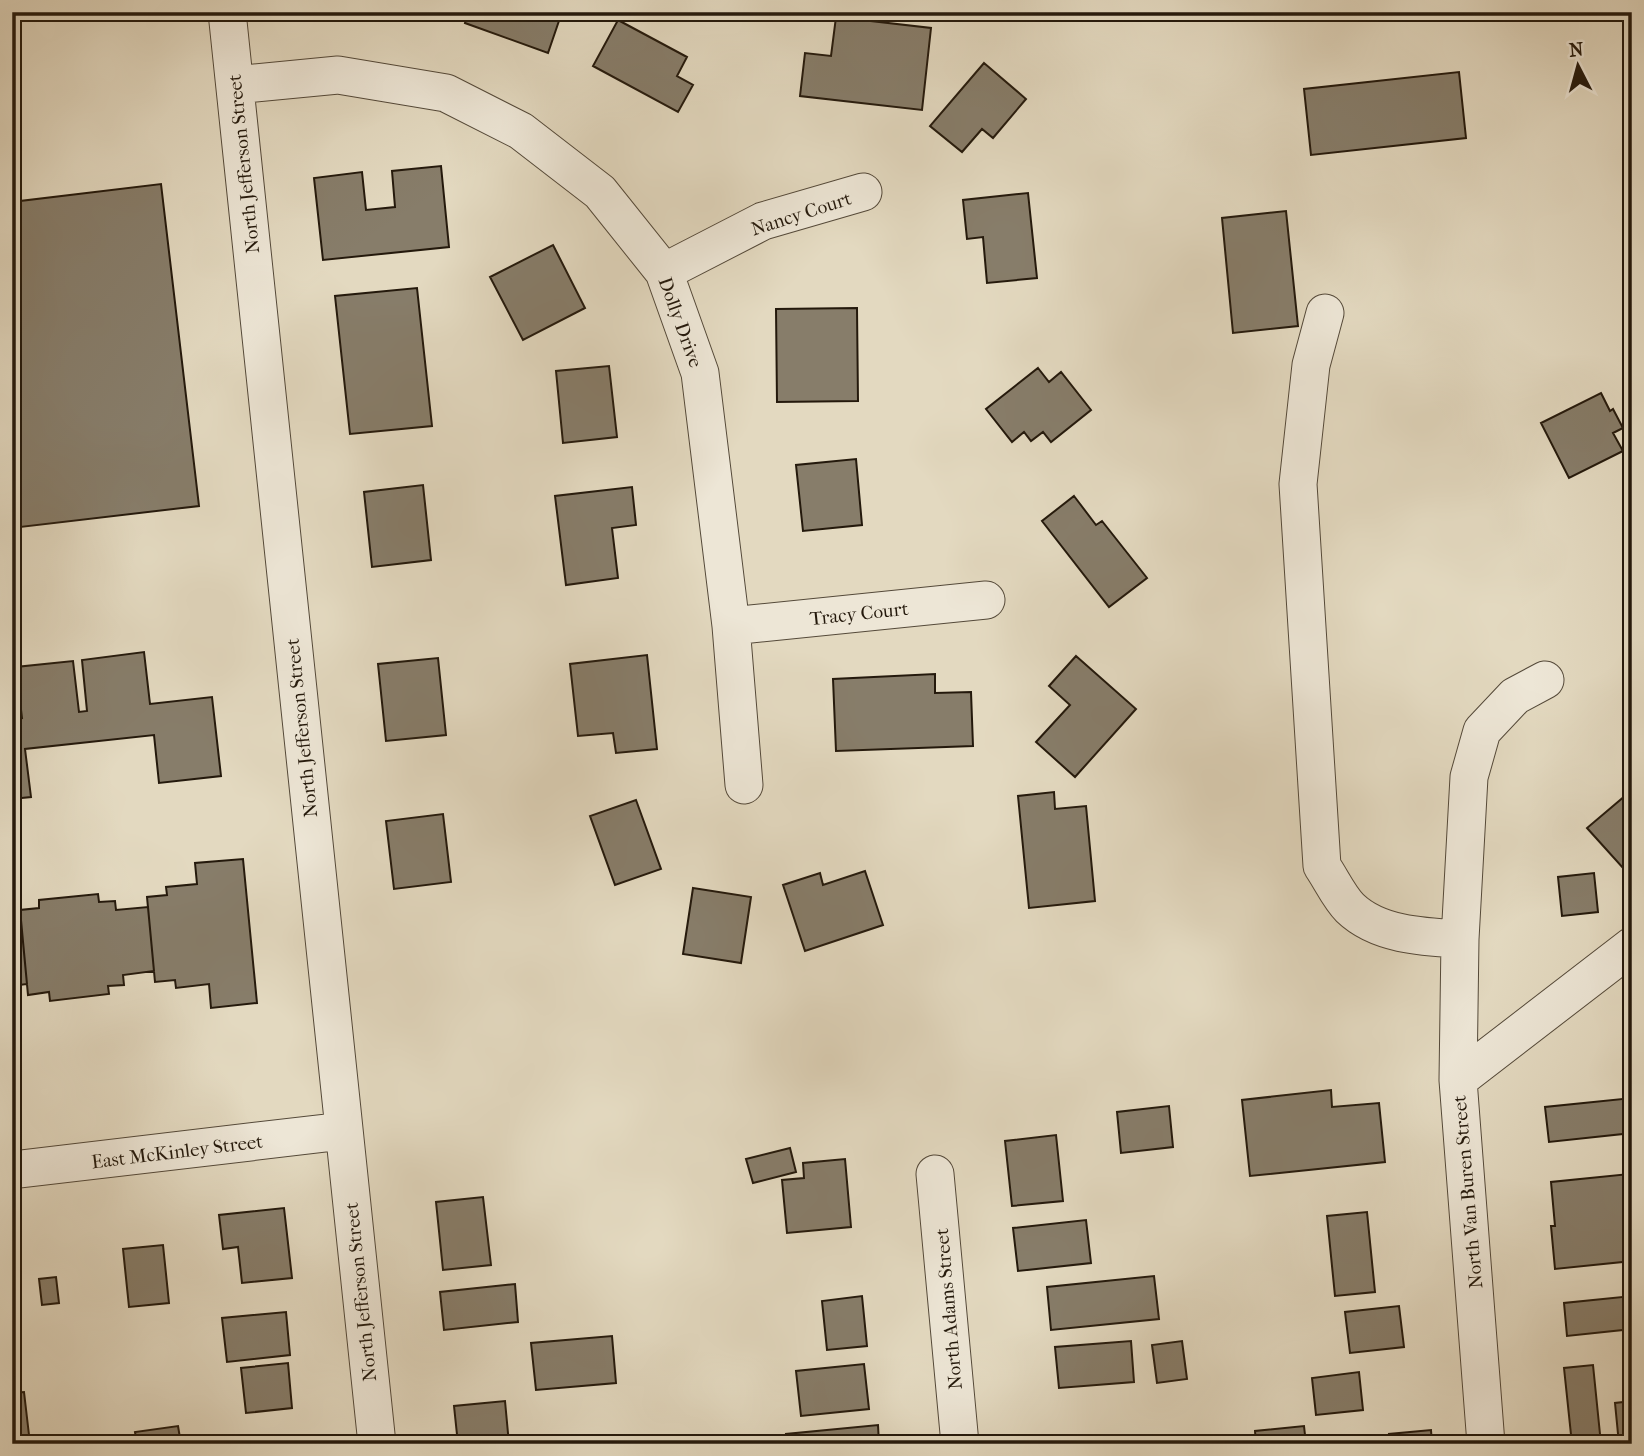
<svg xmlns="http://www.w3.org/2000/svg" width="1644" height="1456" font-family="'IM FELL French Canon',serif">
	<style>
		.building { fill: #877d6a; stroke: #24190c; stroke-width: 2 }
		.lines { fill: none; stroke-linecap: round; stroke-linejoin: round }
		.minor-casing { stroke: #544939; stroke-width: 39 }
		.minor { stroke: #ede6d6; stroke-width: 37 }
		.labels { text-anchor: middle; stroke-width: 6; stroke-linejoin: round; paint-order: stroke }
		.street-label { font-size: 19px; fill: #24190c; stroke: #ede6d6 }
	</style>
	<rect width="100%" height="100%" fill="#e3d9c0"/>
	<filter id="stains"><feTurbulence type="fractalNoise" baseFrequency=".00286" numOctaves="4"/><feColorMatrix values="0 0 0 0 .2 0 0 0 0 .09 0 0 0 0 .02 0 0 0 .5 -.17"/></filter>
	<radialGradient id="worn" r=".72"><stop offset=".6" stop-color="#630" stop-opacity="0"/><stop offset="1" stop-color="#630" stop-opacity=".3"/></radialGradient>
	<path class="building" d="M468,12H562L548,53L465,23Z
		M836,17L931,28L922,110L800,96L805,53L831,56Z
		M618,20L687,57L677,76L693,85L678,112L593,66Z
		M984,63L1026,99L993,138L982,129L962,152L930,126Z
		M1459,72L1466,138L1311,155L1304,89Z
		M441,166L449,247L323,260L314,178L362,172L366,210L395,207L392,171Z
		M161,184L199,506L12,528V202Z
		M1028,193L1037,278L987,283L983,237L967,239L963,200Z
		M1286,211L1298,326L1233,333L1222,218Z
		M553,245L585,308L523,340L490,277Z
		M417,288L432,426L350,434L335,296Z
		M857,308L858,401L777,402L776,309Z
		M609,366L617,437L563,443L556,371Z
		M1038,368L1049,382L1061,372L1091,410L1051,442L1043,432L1031,441L1024,432L1012,442L986,409Z
		M1601,393L1610,411L1613,409L1623,428L1613,433L1623,451L1569,478L1541,423Z
		M856,459L862,525L803,531L796,465Z
		M423,485L431,560L372,567L364,492Z
		M632,487L636,525L612,528L618,578L566,585L555,496Z
		M1074,496L1096,525L1102,521L1147,578L1109,607L1042,521Z
		M144,652L150,704L212,697L221,776L159,783L154,735L25,749L31,797L12,799V719L22,718L16,667L73,661L79,712L87,711L82,660Z
		M647,655L657,749L616,753L613,733L578,736L570,664Z
		M1076,656L1136,709L1075,777L1036,742L1070,705L1049,686Z
		M438,658L446,735L386,741L378,664Z
		M935,674V693L971,692L973,746L836,751L833,679Z
		M1632,790V878L1587,828Z
		M1054,792L1055,809L1086,806L1095,901L1029,908L1018,796Z
		M636,800L661,869L615,885L590,816Z
		M443,814L451,882L394,889L386,821Z
		M243,859L257,1003L211,1008L209,984L176,988L175,980L155,982L147,897L167,895L166,887L197,884L195,863Z
		M865,871L883,925L805,951L783,885L820,873L823,885Z
		M1594,873L1598,912L1562,916L1558,877Z
		M693,888L751,897L741,963L683,954Z
		M98,894L99,902L115,901L116,910L148,907L154,971L123,975L124,985L108,986L109,994L50,1001L49,992L28,995L20,910L39,908V900Z
		M21,920L27,984L12,986V921Z
		M1331,1090L1332,1107L1379,1103L1385,1162L1250,1176L1242,1100Z
		M1632,1098V1133L1549,1142L1545,1107Z
		M1169,1106L1173,1147L1121,1153L1117,1112Z
		M1056,1135L1063,1201L1012,1206L1005,1141Z
		M790,1148L796,1172L753,1183L746,1159Z
		M845,1159L851,1227L787,1233L782,1180L804,1178L803,1163Z
		M1629,1174L1632,1261L1555,1269L1551,1226H1555L1551,1182Z
		M483,1197L491,1265L443,1270L436,1202Z
		M284,1208L292,1278L242,1283L238,1247L223,1249L219,1215Z
		M1367,1212L1375,1292L1335,1296L1327,1216Z
		M1086,1220L1091,1263L1018,1271L1013,1228Z
		M163,1245L169,1303L129,1307L123,1249Z
		M1154,1276L1159,1319L1051,1330L1047,1287Z
		M56,1277L59,1303L42,1305L39,1279Z
		M515,1284L518,1322L444,1330L440,1292Z
		M862,1296L867,1346L827,1350L822,1301Z
		M1632,1296V1329L1567,1336L1564,1303Z
		M1399,1306L1404,1347L1350,1353L1345,1312Z
		M286,1312L290,1355L227,1362L222,1318Z
		M612,1336L616,1383L536,1390L531,1343Z
		M1131,1341L1134,1382L1059,1388L1055,1347Z
		M1182,1341L1187,1379L1157,1383L1152,1345Z
		M288,1363L292,1408L246,1413L241,1368Z
		M864,1364L869,1409L801,1416L796,1371Z
		M1593,1365L1601,1444H1572L1564,1368Z
		M1359,1372L1363,1410L1316,1415L1312,1378Z
		M24,1392L29,1435L12,1437V1393Z
		M505,1401L509,1444H458L454,1406Z
		M1632,1401V1444H1619L1615,1403Z
		M878,1425L879,1444H787L786,1434Z
		M178,1426L181,1444H137L135,1432Z
		M1304,1426L1306,1444H1256L1255,1431Z
		M1431,1430L1432,1444H1390L1389,1434Z"/>
	<g class="lines">
		<defs>
			<path id="minor" d="M227,12L377,1444
				M235,85L338,75L446,93L521,131L600,192L664,272L700,373L731,626L744,785
				M664,272L763,221L863,192
				M1325,313L1311,365L1298,484L1322,866C1331,879 1339,897 1350,908C1378,935 1423,937 1460,939
				M731,626L986,600
				M1458,1080L1632,946
				M12,1170L343,1131
				M935,1174L960,1444
				M1486,1444L1458,1080L1460,939L1469,777L1482,731L1515,696L1545,680"/>
		</defs>
		<use href="#minor" class="minor-casing"/>
		<use href="#minor" class="minor"/>
	</g>
	<g class="labels">
		<g class="street-label">
			<text transform="translate(243 164) rotate(-96)" y="7">North Jefferson Street</text>
			<text transform="translate(801 213) rotate(-18)" y="7">Nancy Court</text>
			<text transform="translate(681 322) rotate(70)" y="7">Dolly Drive</text>
			<text transform="translate(859 613) rotate(-6)" y="7">Tracy Court</text>
			<text transform="translate(301 728) rotate(-96)" y="7">North Jefferson Street</text>
			<text transform="translate(177 1151) rotate(-7)" y="7">East McKinley Street</text>
			<text transform="translate(1467 1192) rotate(-95)" y="7">North Van Buren Street</text>
			<text transform="translate(360 1292) rotate(-96)" y="7">North Jefferson Street</text>
			<text transform="translate(948 1309) rotate(-95)" y="7">North Adams Street</text>
		</g>
	</g>
	<rect width="1644" height="1456" fill="none" stroke="#e3d9c0" stroke-width="42"/>
	<rect x="14" y="14" width="1616" height="1428" fill="none" stroke="#24190c" stroke-width="3.5"/>
	<rect x="21" y="21" width="1602" height="1414" fill="none" stroke="#24190c" stroke-width="2"/>
	<g transform="translate(1578 66) rotate(354)" stroke="#ede6d6" stroke-width="5" paint-order="stroke">
	<path d="M0-5L12 26L0 18L-12 26Z" fill="#24190c"/>
	<text y="-10" font-size="19" font-weight="bold" text-anchor="middle" fill="#24190c">N</text>
	</g>
	<rect width="100%" height="100%" filter="url(#stains)"/>
	<rect width="100%" height="100%" fill="url(#worn)"/>
</svg>
